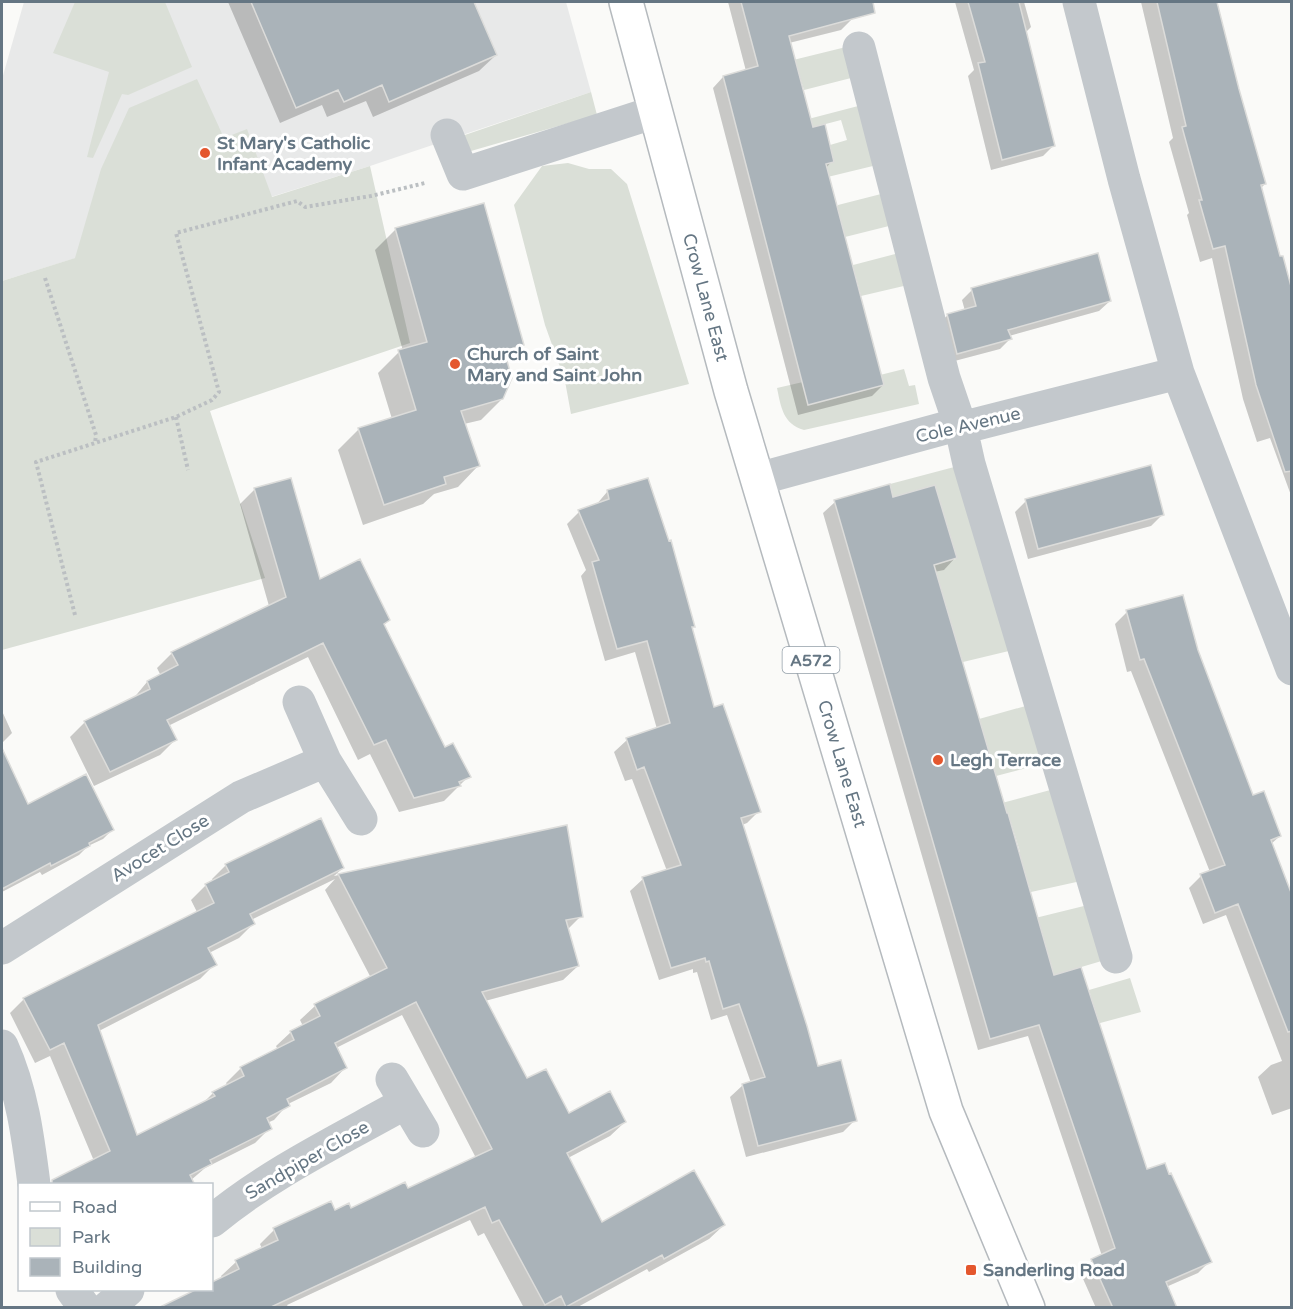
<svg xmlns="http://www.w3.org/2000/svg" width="1293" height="1309" font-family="'Varela Round',sans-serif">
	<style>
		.built { fill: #e8e9e9 }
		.green { fill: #dadfd7 }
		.shadow { fill: #0003; fill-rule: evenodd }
		.building { fill: #aab3b9; stroke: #dcdcda; stroke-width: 1.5 }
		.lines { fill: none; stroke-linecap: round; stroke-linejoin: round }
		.major-casing { stroke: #b5babe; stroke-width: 36 }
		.path { stroke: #bbbfc2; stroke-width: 4; stroke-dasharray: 3 3; stroke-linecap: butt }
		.minor { stroke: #c3c8cc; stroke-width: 33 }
		.major { stroke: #fff; stroke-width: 33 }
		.poi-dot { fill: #e4572e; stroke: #fff; stroke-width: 2 }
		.labels { text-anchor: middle; stroke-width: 6; stroke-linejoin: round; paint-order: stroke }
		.shield { fill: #fff; stroke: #939fa8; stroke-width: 1.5 }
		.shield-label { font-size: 16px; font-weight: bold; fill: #657683 }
		.poi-label { font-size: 18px; font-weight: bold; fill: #657683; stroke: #fff; text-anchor: start }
		.street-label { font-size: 18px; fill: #657683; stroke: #fff }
	</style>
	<rect width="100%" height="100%" fill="#fafaf8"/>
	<path class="built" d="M24,2H566L591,92L370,166L2,281V79Z"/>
	<path class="green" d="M75,2H165L192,67L128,95L122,94L93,158L87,157L109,72L53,53Z
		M846,47L855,77L804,90L798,71L779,75L777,64Z
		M197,79L224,138L247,129L272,197L370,166L410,343L210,411L265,578L2,650V281L75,258L101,169L129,108Z
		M591,92L597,115L471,151L459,137Z
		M862,105L877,165L807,182L830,145L847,140L841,120L795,132L793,123Z
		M568,163L589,169H611L627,184L689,384L571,414L565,381L545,325L514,205L542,166Z
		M885,193L893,225L845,237L840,217L821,221L819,212L838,207V205Z
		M899,253L908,285L861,296L856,277L837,282L834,270Z
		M904,369L909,386L915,385L919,404L804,430C783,424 781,407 777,388L803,382L809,404L866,390L864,379Z
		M958,466L1013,650L963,662L916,570L956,559L945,519L902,531L890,484Z
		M1029,705L1046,763L996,776L979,719Z
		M1054,789L1081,881L1031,892L1024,871L997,859L1020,852L1008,813L987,819L983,808Z
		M1088,905L1105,960L1034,981L1033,974L1052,968L1041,930L1015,923Z
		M1130,978L1141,1012L1052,1036L1044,1010L1091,996L1089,990Z"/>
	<path class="shadow" d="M228,2H473L496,55L479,71L373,117L366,101L327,117L322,105L280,123Z
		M728,2H848L852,19L841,30L789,43L812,129L832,161L826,168L883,385L872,396L798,415L713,88L723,77L746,71Z
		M955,2H1024L1031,27L1026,32L1054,145L1043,156L991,170L968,76L974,70Z
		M1141,2H1216L1237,89L1265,184L1261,188L1292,297V498L1270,438L1257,442L1243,399L1212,258L1200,262L1187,215L1189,213L1169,142L1173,138Z
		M396,229L522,345L506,362L502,399L481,420L464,424L478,466L458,487L434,494L423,504L363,525L338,450L359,429L392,419L378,373L399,352L403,351L375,250Z
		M972,290L1110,301L1099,311L1009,336L1010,339L1000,349L947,363L937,325L948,315L965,311L962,300Z
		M255,489L319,581L389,620L383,626L444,749L469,776L444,801L399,812L370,754L358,760L308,657L168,726L175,740L160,755L94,786L70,737L85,722L133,699L147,682L161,676L157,668L172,653L269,606L240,504Z
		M607,492L690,628L713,709L759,811L747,823L742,825L817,1068L855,1120L843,1132L746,1157L730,1097L743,1085L751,1083L727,1015L711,1020L697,972L693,973V969L659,980L630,891L643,879L667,871L632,779L625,781L614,752L627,740L657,729L635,652L605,661L581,576L586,570L567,524L579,512L596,505Z
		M892,499L955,558L944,570L934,572L1053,977L1146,1171L1210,1261L1198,1273L1166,1287L1175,1308H1096L1080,1272L1092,1260L1102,1256L1028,1036L978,1050L823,513L835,502Z
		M1026,501L1162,515L1151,526L1028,559L1015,512Z
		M1127,612L1196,650L1252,797L1280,836L1271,844L1292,900V1108L1272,1115L1258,1077L1271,1065L1282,1061L1226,915L1203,924L1189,888L1201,876L1210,872L1131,671L1127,672L1115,624Z
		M2,711L12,733L2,743Z
		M2,751L27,806L112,830L103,839L88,846L79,855L42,875L40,872L2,892Z
		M565,827L581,916L567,930L578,966L563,980L485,1001L527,1080L568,1115L625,1122L610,1136L568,1158L602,1224L724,1225L709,1239L649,1272L647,1269L576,1308H524L484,1233L478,1236L470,1220L287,1305L289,1308H174L186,1295L199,1290H212V1283L222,1278L221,1276L236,1262L262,1249L260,1244L274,1230L335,1212L350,1210L407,1190L476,1158L402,1015L336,1048L345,1068L331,1083L288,1104L274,1120L267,1123L270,1128L255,1143L205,1168L190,1181L94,1161L50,1056L35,1063L10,1013L24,999L197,912L191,900L206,885L213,882L212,879L226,865L343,868L334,876ZM335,879L325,890L371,978L315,1006L300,1020L303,1026L291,1032L276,1046L278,1050L241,1068L226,1083L228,1086L213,1093L202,1104L136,1137L99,1031L200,979L215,964L209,953L239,938L253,924L251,920Z"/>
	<path class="building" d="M251,2H474L497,55L389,102L382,85L344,102L338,90L296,108Z
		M741,2H873L875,13L789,36L813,127L825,124L834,162L826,164L884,385L808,405L723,76L758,66Z
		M968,2H1019L1055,146L1002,160L978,63L985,62Z
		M1157,2H1217L1239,89L1266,184L1261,185L1280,256H1283L1292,290V471L1285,472L1256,385L1225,246L1213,249L1199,200H1202L1182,127L1186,126Z
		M484,203L524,345L504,351L512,378L503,399L461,411L480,466L444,477L446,484L384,505L358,428L416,410L398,350L427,342L395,228Z
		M1098,253L1111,301L1008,330L1012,339L957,354L947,314L976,306L971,288Z
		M1151,465L1164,515L1038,549L1025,499Z
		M291,478L320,579L360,559L390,620L384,624L445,747L453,743L471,777L459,782L461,786L414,798L386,740L374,745L323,643L167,720L177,740L110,772L84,721L150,689L147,681L178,665L171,652L286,597L254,488Z
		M648,478L669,541L671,540L695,627H692L714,707L723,704L761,812L741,818L807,1026L818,1066L841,1060L857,1121L758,1146L742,1084L765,1077L739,1004L723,1009L709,961L706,962L705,958L671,968L642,877L681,865L644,767L637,770L626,738L670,723L647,641L617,649L592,562L599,560L578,510L609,499L607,490Z
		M890,484L893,497L935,485L957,558L934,565L1007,813H1008L1054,975L1081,967L1147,1169L1165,1163L1169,1174L1171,1173L1212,1262L1166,1282L1177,1308H1113L1091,1259L1115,1248L1039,1025L990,1039L834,500Z
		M1183,595L1198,650L1253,795L1264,791L1281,836L1271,840L1292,895V1031L1288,1032L1238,904L1215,913L1200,874L1225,865L1144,659L1140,660L1126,610Z
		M2,748L28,804L86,774L114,830L89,843L90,846L51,866L50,863L2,889Z
		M321,818L344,868L250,914L255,924L208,948L217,965L98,1025L137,1135L215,1096L212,1092L244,1076L240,1067L294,1040L290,1031L320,1016L314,1004L387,968L338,874L567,825L583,917L566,920L579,966L482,992L527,1078L546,1069L569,1113L610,1091L626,1122L567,1153L602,1222L694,1170L725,1225L664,1259L662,1255L566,1307L561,1296L545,1305L499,1220L492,1223L485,1207L269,1308H158L195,1290H212V1282L239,1269L235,1260L278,1240L273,1228L331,1201L335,1210L349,1203L351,1208L405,1182L408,1188L492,1149L416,1002L335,1043L347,1068L287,1099L290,1106L267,1118L272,1129L210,1160L212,1164L190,1175L195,1185H52V1180L110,1151L64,1043L50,1050L23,998L214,903L205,884L229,872L225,864Z"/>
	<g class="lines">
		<defs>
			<g id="major">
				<path id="s1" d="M626,2L731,391L946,1111L1028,1308"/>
			</g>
		</defs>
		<use href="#major" class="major-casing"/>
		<path class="path" d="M45,278L96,435L95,443
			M176,417L188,470
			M75,615L36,462L176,417L212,400L219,392L176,233L297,201L305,207L371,196L425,183"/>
		<path class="minor" d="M1079,2L1124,179L1178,373L1292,669
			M859,48L944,378L961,428L969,464L1116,957
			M447,135L463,174L655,112
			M758,479L945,428H961L1178,373
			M325,761L361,819
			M2,948L241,797L325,761L299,702
			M2,1046C22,1090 28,1137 34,1184
			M392,1079L423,1131
			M212,1221C270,1173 339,1140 405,1103
			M72,1290L85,1308
			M107,1308L128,1290"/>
		<use href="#major" class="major"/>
	</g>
	<g class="poi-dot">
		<circle cx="205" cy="153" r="6"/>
		<circle cx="455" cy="364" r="6"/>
		<circle cx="938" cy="760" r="6"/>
		<rect x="965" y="1264" width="12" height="12" rx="3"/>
	</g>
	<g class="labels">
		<rect class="shield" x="782.5" y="647" width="57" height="26" rx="4.5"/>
		<g class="shield-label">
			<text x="811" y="666">A572</text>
		</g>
		<g class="poi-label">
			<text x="217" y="149">St Mary's Catholic<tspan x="217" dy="21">Infant Academy</tspan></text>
			<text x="467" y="360">Church of Saint<tspan x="467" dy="21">Mary and Saint John</tspan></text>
			<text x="950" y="766">Legh Terrace</text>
			<text x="983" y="1276">Sanderling Road</text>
		</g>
		<g class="street-label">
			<text dy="6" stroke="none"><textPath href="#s1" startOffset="306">Crow Lane East</textPath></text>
			<text transform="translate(968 425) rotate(-13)" y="6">Cole Avenue</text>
			<text dy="6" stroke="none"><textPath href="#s1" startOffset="792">Crow Lane East</textPath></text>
			<text transform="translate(160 848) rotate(-32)" y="6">Avocet Close</text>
			<text transform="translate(307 1160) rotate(-30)" y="6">Sandpiper Close</text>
		</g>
	</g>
	<rect width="1293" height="1309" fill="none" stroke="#657683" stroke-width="6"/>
	<rect x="18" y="1183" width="195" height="108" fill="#ffffff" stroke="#c1c8cd" stroke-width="1.5"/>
	<rect x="30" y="1202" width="30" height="9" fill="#ffffff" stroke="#c1c8cd" stroke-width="1.5"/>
	<text x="72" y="1213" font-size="18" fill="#657683">Road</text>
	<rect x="30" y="1228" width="30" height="18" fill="#dadfd7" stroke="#c1c8cd" stroke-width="1.5"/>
	<text x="72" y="1243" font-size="18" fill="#657683">Park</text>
	<rect x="30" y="1258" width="30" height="18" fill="#aab3b9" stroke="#c1c8cd" stroke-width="1.5"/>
	<text x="72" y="1273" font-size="18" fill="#657683">Building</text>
</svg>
